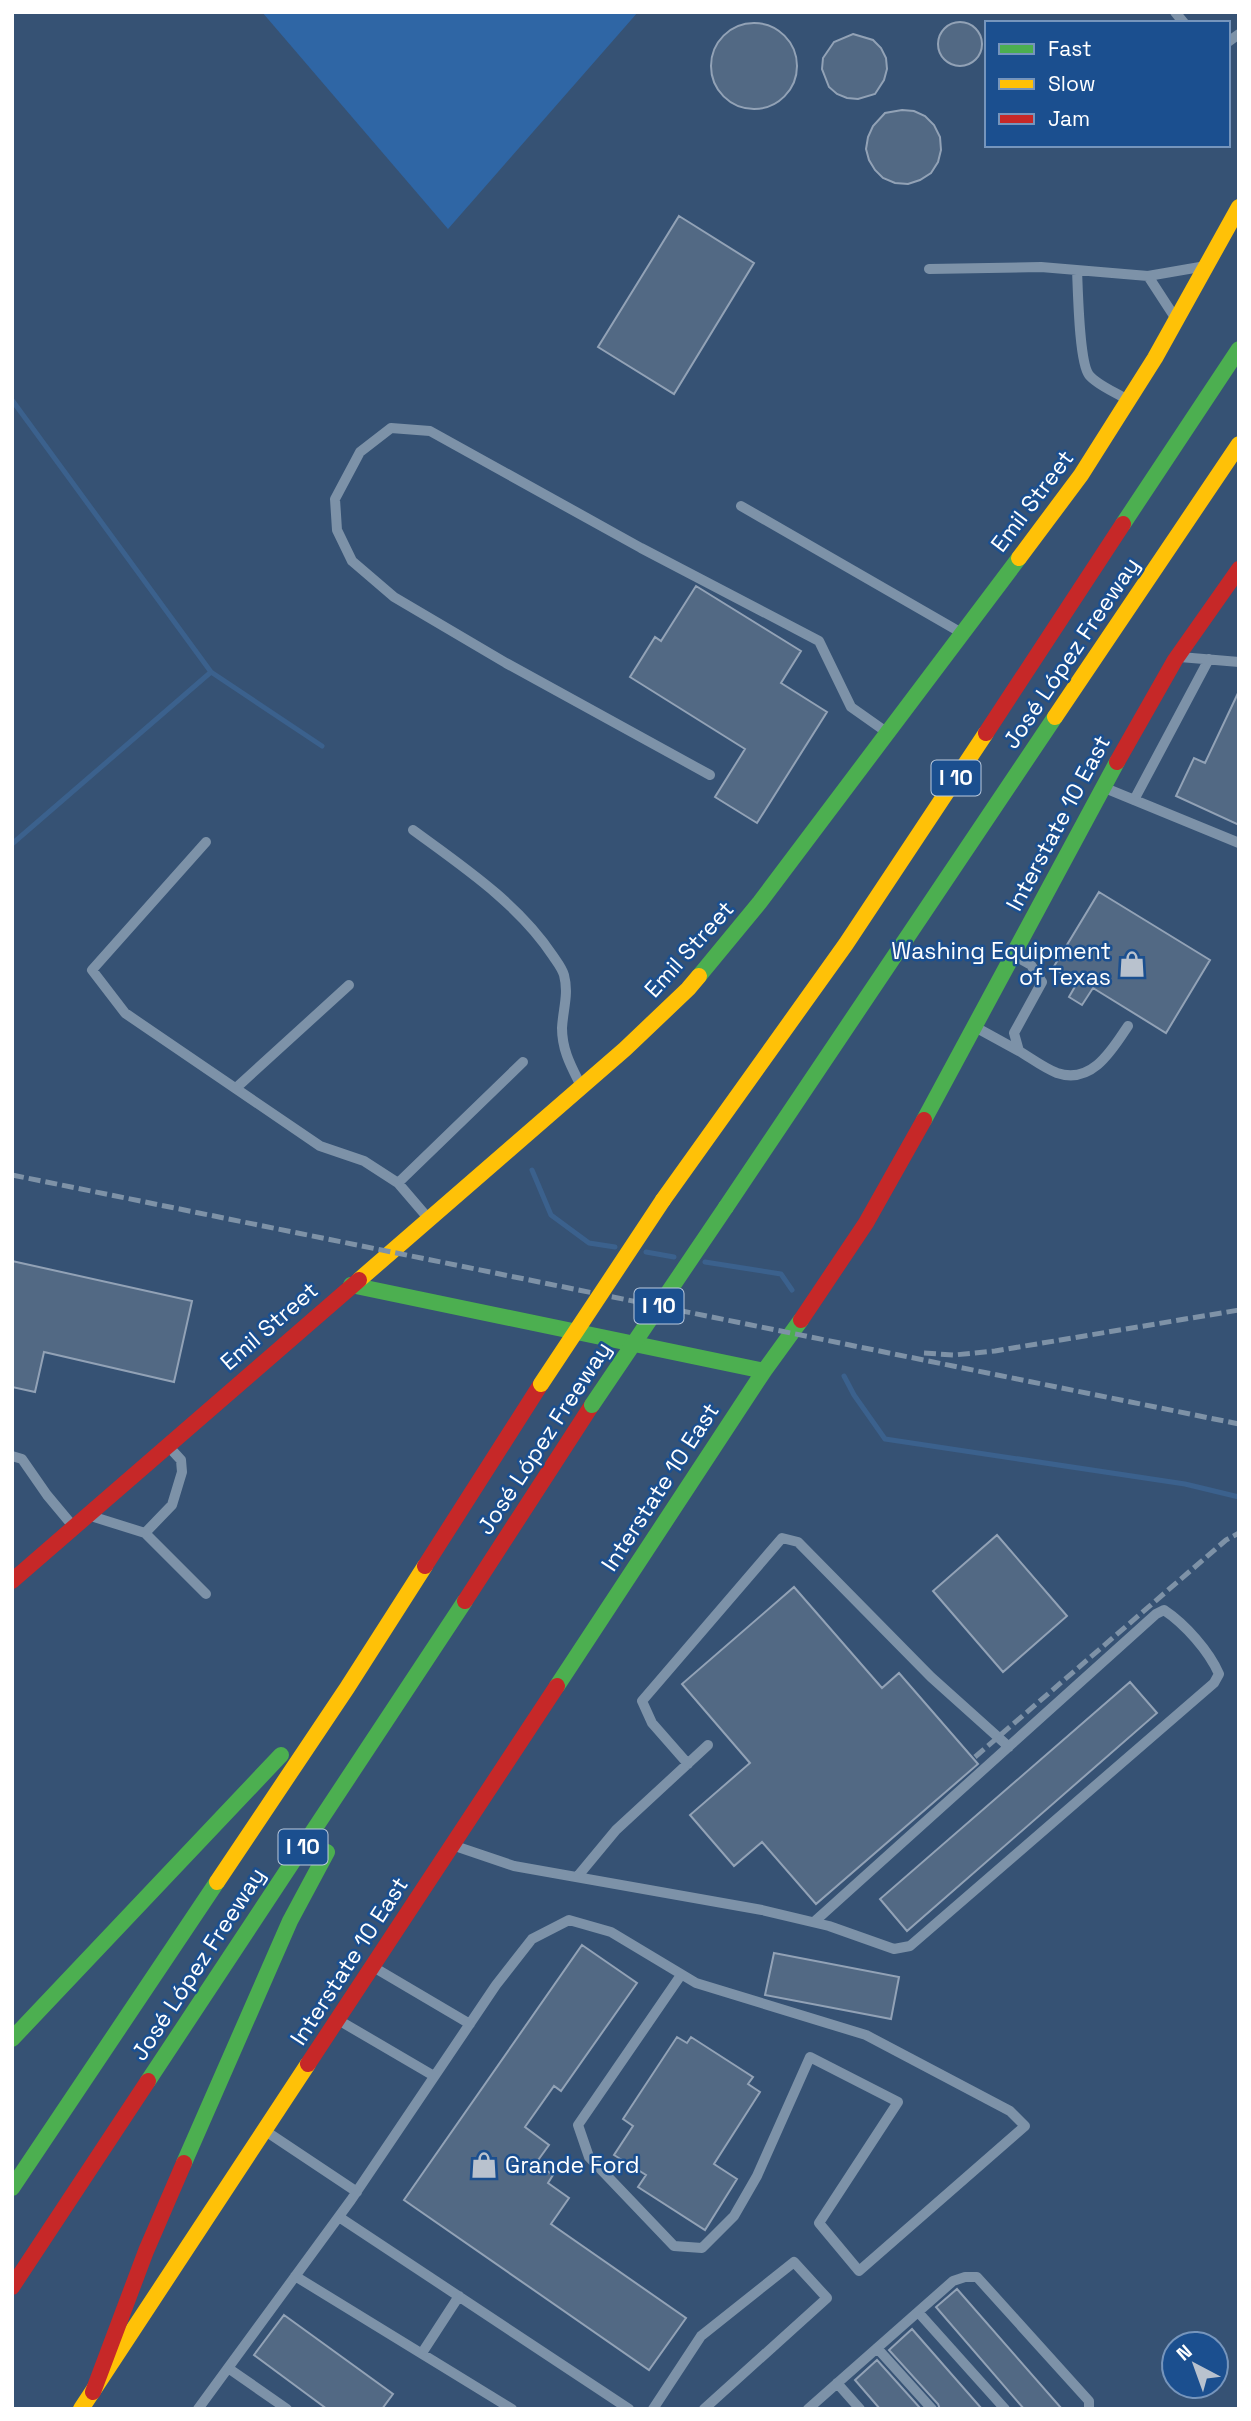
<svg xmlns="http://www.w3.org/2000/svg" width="1251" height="2421" font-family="'Space Grotesk',sans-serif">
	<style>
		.green { fill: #2f66a5 }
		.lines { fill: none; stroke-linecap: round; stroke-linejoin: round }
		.stream { stroke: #3b618d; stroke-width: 5 }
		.building { fill: #526984; stroke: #92a2b6; stroke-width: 2 }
		.lane { stroke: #7d92a8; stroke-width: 10 }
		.fast { stroke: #4caf50; stroke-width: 16 }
		.slow { stroke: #ffc107; stroke-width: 16 }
		.jam { stroke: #c62828; stroke-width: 16 }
		.rail { stroke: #7e92a7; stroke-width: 5; stroke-dasharray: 12 5; stroke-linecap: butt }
		.fast-bridge { stroke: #4caf50; stroke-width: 16 }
		.slow-bridge { stroke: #ffc107; stroke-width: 16 }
		.labels { text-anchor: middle; stroke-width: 5; stroke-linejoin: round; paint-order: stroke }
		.shield { fill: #1b4f8f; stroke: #bbcadd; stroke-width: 2 }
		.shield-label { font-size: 21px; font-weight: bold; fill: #fff }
		.street-label { font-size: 23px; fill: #fff; stroke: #1b4f8f }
		.poi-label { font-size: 23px; fill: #fff; stroke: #1b4f8f; text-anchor: end }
	</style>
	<rect width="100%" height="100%" fill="#365274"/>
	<path class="green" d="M262,12H638L448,229Z"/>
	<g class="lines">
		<path class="stream" d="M12,400L211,672L322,746
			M12,844L211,672
			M532,1170L551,1215L589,1243L615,1247
			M646,1252L674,1257
			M705,1262L781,1274L792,1290
			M844,1376L854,1395L885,1439L1185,1484L1239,1497"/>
	</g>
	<path class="building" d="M938 44a22 22 0 1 1 44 0a22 22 0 1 1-44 0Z
		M711 66a43 43 0 1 1 86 0a43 43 0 1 1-86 0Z
		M853,34L873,40L881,48L886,58L887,69L884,80L875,94L858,99L847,98L837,94L829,87L822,69L823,58L834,42Z
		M902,110L914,111L925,116L934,125L940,137L941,150L938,162L931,173L920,180L908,184L895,183L883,178L875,170L869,160L866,149L868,137L873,126L885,113Z
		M679,216L754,263L674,394L598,347Z
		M696,586L801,651L781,683L827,712L757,823L715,797L745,749L630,677L655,637L661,641Z
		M1239,691V825L1176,796L1194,758L1205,763Z
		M1099,892L1210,960L1166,1033L1093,988L1082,1005L1069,997L1077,983L1053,968Z
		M12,1261L192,1301L174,1382L44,1352L35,1392L12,1387Z
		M997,1535L1067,1616L1003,1672L933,1591Z
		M794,1587L882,1688L899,1673L978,1764L816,1904L762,1842L734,1866L690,1815L750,1763L682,1684Z
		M1130,1682L1157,1713L907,1931L880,1899Z
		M582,1945L637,1983L561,2091L554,2086L525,2127L549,2145L536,2163L553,2175L548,2183L569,2198L551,2224L686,2318L649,2370L404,2200Z
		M774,1953L899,1977L891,2019L765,1995Z
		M677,2037L687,2043L691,2037L753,2077L748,2084L760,2092L714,2164L737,2179L705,2230L638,2187L646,2175L614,2155L633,2126L623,2119Z
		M957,2289L1062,2409H1024L936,2307Z
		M284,2315L393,2394L382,2409H327L254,2355Z
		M912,2329L982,2409H940L938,2404L889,2350Z
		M877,2360L921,2409H880L855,2380Z"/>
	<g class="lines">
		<path class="lane" d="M1175,12L1184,23
			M1228,42L1239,34
			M929,269L1041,267L1148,276
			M1077,270C1078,290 1079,362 1089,375C1097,385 1115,392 1126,399
			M1174,316L1148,276L1200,267
			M741,506L960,632
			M1180,657L1239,662
			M710,775L506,663L394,597L352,561L337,530L335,499L360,452L391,428L430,431L641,548L819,641L851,707L885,731
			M1105,788L1239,843
			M1134,800L1209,659
			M413,830C462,866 519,904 553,956C557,962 562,968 564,975C569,994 563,1009 562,1028C562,1050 571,1066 580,1084
			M206,842L92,970L125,1013L320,1146L364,1161L398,1183L428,1218
			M1015,956L1031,965L1042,982L1014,1033L1019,1051C1031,1058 1044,1068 1057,1073C1092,1085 1112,1050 1128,1026
			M977,1028L1019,1051
			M236,1088L349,985
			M398,1183L523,1062
			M12,1456L22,1459L47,1495L72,1525
			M94,1517L145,1533L206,1594
			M145,1533L172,1505L182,1472L181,1460L170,1448
			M688,1764L652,1723L642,1701L782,1538L798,1542L931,1677L1009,1747
			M455,1846L514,1866L762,1910L829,1926L894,1949L910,1946L1214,1683L1219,1674C1209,1651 1185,1624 1164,1610L1156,1614L814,1922
			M577,1877L616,1830L708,1745
			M375,1968L470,2024
			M340,2021L434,2076
			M267,2132L357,2192
			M339,2217L629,2409
			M295,2276L512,2409
			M918,2312L1005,2409
			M877,2348L932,2409
			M422,2353L459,2296
			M228,2368L287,2409
			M837,2383L860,2409
			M198,2409L351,2200L496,1985L532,1939L569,1920L611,1932L696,1983L866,2035L1010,2111L1025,2126L859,2271L819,2223L898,2102L810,2057L757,2176L734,2216L702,2248L674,2246L589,2157L578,2125L681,1975
			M653,2409L701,2336L794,2262L827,2298L704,2409
			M808,2409L953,2281L965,2277H977L1089,2401V2409"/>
		<path class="fast" d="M1123,524L1239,349
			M699,976L760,902L1019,558
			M924,1120L1117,762
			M726,1207L1055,717
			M351,1285L764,1371
			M557,1686L764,1371L801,1320
			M12,2039L281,1755
			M148,2081L465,1601
			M184,2163L290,1921L327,1852
			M12,2188L217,1882"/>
		<path class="slow" d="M1019,558L1081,475L1155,358L1239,207
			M1055,717L1239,444
			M663,1200L846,944L986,733
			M359,1280L625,1049L688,989L699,976
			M217,1882L347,1688L425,1566
			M81,2409L308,2064"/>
		<path class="jam" d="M986,733L1123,524
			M1117,762L1175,660L1239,569
			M801,1320L866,1223L924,1120
			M425,1566L541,1384
			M12,1581L359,1280
			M465,1601L592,1405
			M308,2064L557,1686
			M12,2287L148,2081
			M93,2392L146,2251L184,2163"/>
		<path class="rail" d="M12,1175L1239,1424
			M924,1353L954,1355L995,1351L1239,1310
			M975,1757L1226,1540L1239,1533"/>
		<path class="fast-bridge" d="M592,1405L726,1207"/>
		<path class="slow-bridge" d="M541,1384L663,1200"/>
	</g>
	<defs>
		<symbol id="shop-bare" viewBox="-9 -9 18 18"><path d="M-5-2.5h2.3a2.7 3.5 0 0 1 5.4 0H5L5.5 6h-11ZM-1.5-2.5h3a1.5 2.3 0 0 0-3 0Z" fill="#b9c2ce" stroke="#1b4f8f" stroke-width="2.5" paint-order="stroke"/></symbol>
	</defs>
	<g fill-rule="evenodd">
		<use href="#shop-bare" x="1113" y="945" width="38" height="38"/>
		<use href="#shop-bare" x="465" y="2146" width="38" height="38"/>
	</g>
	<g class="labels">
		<g class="shield">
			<rect x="931.5" y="760.5" width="49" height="35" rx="5"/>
			<rect x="634.5" y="1288.5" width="49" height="35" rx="5"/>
			<rect x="278.5" y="1829.5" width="49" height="35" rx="5"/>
		</g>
		<g class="shield-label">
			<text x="956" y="785">I 10</text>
			<text x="659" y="1313">I 10</text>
			<text x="303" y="1854">I 10</text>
		</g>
		<g class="street-label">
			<text transform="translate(1032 501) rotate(-53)" y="8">Emil Street</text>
			<text transform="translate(1071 653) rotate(-56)" y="8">José López Freeway</text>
			<text transform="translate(1058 823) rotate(-62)" y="8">Interstate 10 East</text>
			<text transform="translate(689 949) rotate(-48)" y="8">Emil Street</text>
			<text transform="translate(269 1326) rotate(-41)" y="8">Emil Street</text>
			<text transform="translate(544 1438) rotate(-57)" y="8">José López Freeway</text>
			<text transform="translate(660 1487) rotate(-57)" y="8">Interstate 10 East</text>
			<text transform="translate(349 1961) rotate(-57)" y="8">Interstate 10 East</text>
			<text transform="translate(198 1964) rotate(-57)" y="8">José López Freeway</text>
		</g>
		<g class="poi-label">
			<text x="1111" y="959">Washing Equipment<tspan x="1111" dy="26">of Texas</tspan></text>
			<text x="505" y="2173" text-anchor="start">Grande Ford</text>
		</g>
	</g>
	<rect width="1251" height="2421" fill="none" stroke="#ffffff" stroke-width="28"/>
	<rect x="985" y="21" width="245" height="126" fill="#1b4f8f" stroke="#7695bc" stroke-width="2"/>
	<rect x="999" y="44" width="35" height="10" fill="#4caf50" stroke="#7695bc" stroke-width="2"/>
	<text x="1048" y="56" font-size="21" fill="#ffffff">Fast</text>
	<rect x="999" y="79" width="35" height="10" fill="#ffc107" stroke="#7695bc" stroke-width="2"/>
	<text x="1048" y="91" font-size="21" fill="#ffffff">Slow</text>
	<rect x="999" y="114" width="35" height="10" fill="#c62828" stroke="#7695bc" stroke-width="2"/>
	<text x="1048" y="126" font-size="21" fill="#ffffff">Jam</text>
	<g transform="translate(1195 2365) rotate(319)"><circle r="33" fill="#1b4f8f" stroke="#7695bc" stroke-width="2"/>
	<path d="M0-5L12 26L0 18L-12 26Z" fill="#b9c2ce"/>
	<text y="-10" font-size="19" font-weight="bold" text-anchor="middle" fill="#ffffff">N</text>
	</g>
</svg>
